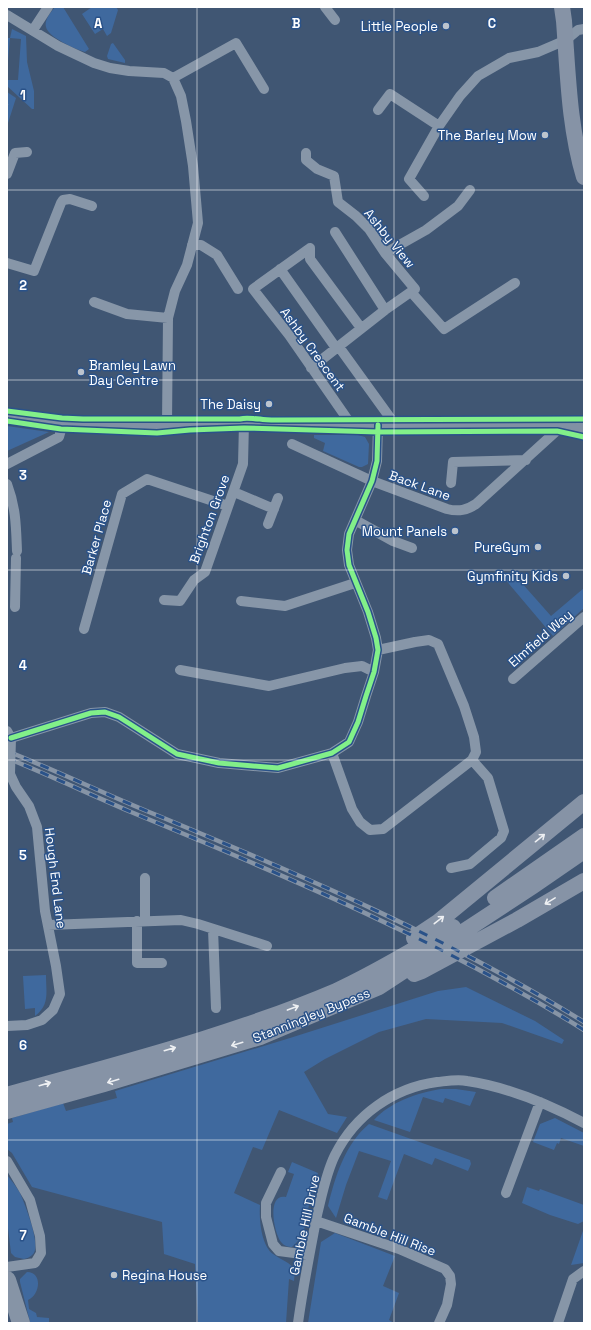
<svg xmlns="http://www.w3.org/2000/svg" width="591" height="1330" font-family="'Space Grotesk',sans-serif">
	<style>
		.grass { fill: #3f699e }
		.park { fill: url(#park-tufts) }
		.lines { fill: none; stroke-linecap: round; stroke-linejoin: round }
		.street { stroke: #8796a8; stroke-width: 10 }
		.secondary { stroke: #8191a4; stroke-width: 14 }
		.primary { stroke: #8693a6; stroke-width: 16 }
		.highway { stroke: #8694a6; stroke-width: 18 }
		.rail-casing { stroke: #8694a6; stroke-width: 4.5 }
		.rail { stroke: #2a5289; stroke-width: 3; stroke-dasharray: 9; stroke-linecap: butt }
		.street-bridge { stroke: #8796a8; stroke-width: 10 }
		.cycleway-casing { stroke: #2a5289; stroke-width: 8 }
		.cycleway { stroke: #82f089; stroke-width: 5 }
		.oneway { stroke: #edeff2 }
		.grid { fill: none; stroke: #fff; stroke-width: 1; stroke-opacity: 0.55 }
		.poi-dot { fill: #bcc4ce; stroke: #2a5289; stroke-width: 1.5 }
		.labels { text-anchor: middle; stroke-width: 3; stroke-linejoin: round; paint-order: stroke }
		.poi-label { font-size: 13px; fill: #fff; stroke: #2a5289; text-anchor: end }
		.street-label { font-size: 13px; fill: #fff; stroke: #2a5289 }
		.grid-label { font-size: 13px; text-anchor: middle; font-weight: bold; fill: #fff; stroke: #2a5289; stroke-width: 3; stroke-linejoin: round; paint-order: stroke }
	</style>
	<defs>
		<pattern id="park-tufts" width="24" height="20" patternUnits="userSpaceOnUse"><rect width="24" height="20" fill="#3f699e"/><path d="M3 7l-1-3M5 7V3M7 7l1-3M15 17l-1-3M17 17v-4M19 17l1-3" fill="none" stroke="#5c80ad"/></pattern>
	</defs>
	<rect width="100%" height="100%" fill="#405673"/>
	<path class="grass" d="M55,7H63L89,49L85,52C75,49 48,37 46,27C44,20 51,12 55,7Z
		M92,7H116L118,10L111,33L107,36L103,29L95,34L82,14Z
		M12,29L26,36L27,62L34,91V109H32L7,86V80H18L21,39L10,38L7,73V38H10Z
		M113,43L125,60V63L108,59L107,56L111,44Z
		M7,426L49,432L7,451Z
		M314,435H358L365,437L369,444L368,464L362,467H359L323,451L325,443L314,438Z
		M512,572L551,616L584,588V608L553,636L504,578Z
		M46,975C46,992 50,1005 35,1016V1008L25,1009L23,976Z
		M466,987L535,1021L564,1040L562,1044L502,1023L426,1019L379,1032L325,1059L304,1072L328,1114L347,1117L337,1133L279,1110L262,1150L253,1147L234,1193L260,1205C259,1219 261,1245 273,1254C281,1260 291,1262 295,1271L294,1281L289,1279L286,1323H198L195,1264L164,1254L162,1222L32,1187L12,1153L7,1149V1124L13,1122L12,1118L63,1103L66,1111L117,1098L115,1091L290,1038L438,991Z
		M441,1089H456L476,1092L470,1106L445,1098L443,1103L423,1097L410,1132L374,1120C390,1102 417,1093 441,1089Z
		M555,1118L584,1133V1146L561,1138L559,1144L557,1143L554,1150L533,1142L540,1124Z
		M369,1124L470,1160L471,1164L468,1171L435,1158L432,1165L404,1154L387,1200L378,1197L391,1161L359,1151L346,1185L336,1218L328,1206C335,1177 345,1144 369,1124Z
		M292,1162L318,1173L308,1209L303,1236L292,1247C288,1247 284,1246 281,1242C274,1233 266,1193 286,1197L294,1174L288,1172Z
		M7,1175C11,1180 16,1186 20,1193C25,1204 38,1238 35,1250C34,1255 29,1258 24,1259L15,1257L11,1253L7,1220Z
		M527,1187L539,1191L540,1189L584,1205V1221L578,1224L550,1215L522,1203Z
		M584,1227V1263L571,1265L584,1228Z
		M335,1233L395,1256L383,1286L399,1293L389,1320L394,1323H308L321,1242Z
		M27,1272C43,1272 40,1295 28,1300L29,1309L36,1313L37,1317L49,1318V1323H31L30,1322L20,1282V1279Z"/>
	<path class="park" d="M7,92L16,98L7,126Z"/>
	<g class="lines">
		<path class="street" d="M325,7L335,20
			M7,15L58,46L94,63L110,68L129,71L164,73L173,78
			M33,30L48,7
			M173,78L236,43L264,89
			M378,110L390,94L439,126
			M306,153V160L317,169L334,176L338,202L356,216L369,229L385,253L415,289L385,310L311,368
			M7,174L15,153L27,152
			M424,196L409,179L439,126L460,96L478,76L509,58L538,52L566,40L578,30L584,29
			M335,232L385,310
			M192,245H201L217,255L238,289
			M310,248L253,289L289,335L348,420L352,424
			M310,248V259L361,328
			M385,253L426,230L458,206L470,190
			M7,263L34,271L61,203L63,200L70,199L92,206
			M280,269L336,348
			M411,292L444,329L515,283
			M94,302L127,314L168,318
			M339,347L391,419L397,424
			M167,424L168,318L175,291L187,265L198,223L193,166L186,121L181,96L173,78
			M292,444L372,481L447,509C459,512 467,510 476,504L563,425
			M7,464L59,437L63,423
			M451,483L453,462L526,460
			M7,484C16,508 16,526 17,551
			M234,492L274,509
			M355,520L393,541L412,548
			M268,524L278,498
			M164,600L180,601L194,580L205,572L243,464L244,423
			M241,601L285,606L355,583
			M15,607L16,558
			M84,629L122,494L147,479L228,506
			M180,670L269,686L345,668L362,666L374,672
			M513,679L584,617
			M7,731L11,738L91,713L105,712L119,717L177,754L219,763L278,768L332,753L349,742L358,722L366,696L374,672L378,650L376,638L368,612L349,565L347,550L349,534L372,481L377,461L378,425
			M332,753L352,809L360,822L370,830L383,829L472,760L476,752L474,737L464,706L438,644L429,640L415,642L378,650
			M451,868L470,864L501,838L504,831L488,778L472,760
			M145,878V921
			M137,921V963H162
			M48,925L181,920L198,924L267,946
			M213,929L216,1008
			M7,1026L27,1025L42,1020L53,1010L60,994L56,966L45,911L37,827L29,806L16,787L10,774
			M7,1161L30,1200L40,1236L41,1253L35,1263L7,1267
			M281,1172L266,1203V1217L273,1244L279,1251L309,1255
			M506,1193L540,1102
			M316,1221L399,1249L445,1269L450,1276L451,1284L447,1305L439,1323
			M298,1323C303,1287 310,1251 317,1215C322,1195 326,1173 335,1155C355,1115 393,1088 437,1082C447,1081 458,1079 467,1081C508,1087 548,1104 584,1123
			M558,1323L573,1279L584,1271"/>
		<path class="secondary" d="M7,415L63,423L103,424L244,423L548,425L584,426"/>
		<path class="primary" d="M562,7L564,21C568,74 569,127 584,177
			M495,898L584,836
			M414,938L438,922L584,802
			M414,974L422,971L517,920L584,881
			M7,1095C117,1064 230,1036 336,991C376,973 414,949 453,927
			M7,1111L104,1084L260,1037L379,987L533,886L584,851"/>
		<path class="highway" d="M7,1280L21,1323"/>
		<defs>
			<path id="rail" d="M7,751C57,771 105,794 154,814C301,875 449,938 584,1022
				M7,758C49,775 89,794 131,812C286,876 441,941 584,1030"/>
		</defs>
		<use href="#rail" class="rail-casing"/>
		<use href="#rail" class="rail"/>
		<path class="street-bridge" d="M10,774L11,738"/>
		<defs>
			<path id="cycleway" d="M7,411L62,418L83,419H240C247,417 253,419 260,419C265,420 271,420 277,420L584,419
				M7,421L61,429L157,433L190,430L244,428L378,432L557,431L584,437
				M11,738L91,713L105,712L119,717L177,754L219,763L278,768L332,753L349,742L358,722L366,696L374,672L378,650L376,638L368,612L349,565L347,550L349,534L372,481L377,461L378,425"/>
		</defs>
		<use href="#cycleway" class="cycleway-casing"/>
		<use href="#cycleway" class="cycleway"/>
	</g>
	<defs><path id="oneway-shaft" d="M-6 0H5M1.5-3L5.5 0L1.5 3" fill="none" stroke-width="1.6" stroke-linecap="round" stroke-linejoin="round"/></defs>
	<g class="oneway">
		<use href="#oneway-shaft" transform="translate(540 838) rotate(-39)"/>
		<use href="#oneway-shaft" transform="translate(550 901) rotate(149)"/>
		<use href="#oneway-shaft" transform="translate(439 920) rotate(-38)"/>
		<use href="#oneway-shaft" transform="translate(293 1008) rotate(-20)"/>
		<use href="#oneway-shaft" transform="translate(237 1044) rotate(163)"/>
		<use href="#oneway-shaft" transform="translate(170 1049) rotate(-16)"/>
		<use href="#oneway-shaft" transform="translate(113 1081) rotate(163)"/>
		<use href="#oneway-shaft" transform="translate(45 1084) rotate(-16)"/>
	</g>
	<path class="grid" d="M197,7V1323M394,7V1323M7,190H584M7,380H584M7,570H584M7,760H584M7,950H584M7,1140H584"/>
	<g class="poi-dot">
		<circle cx="446" cy="26" r="4"/>
		<circle cx="545" cy="135" r="4"/>
		<circle cx="81" cy="372" r="4"/>
		<circle cx="269" cy="404" r="4"/>
		<circle cx="455" cy="531" r="4"/>
		<circle cx="538" cy="547" r="4"/>
		<circle cx="566" cy="576" r="4"/>
		<circle cx="114" cy="1275" r="4"/>
	</g>
	<g class="labels">
		<g class="poi-label">
			<text x="438" y="31">Little People</text>
			<text x="537" y="140">The Barley Mow</text>
			<text x="89" y="370" text-anchor="start">Bramley Lawn<tspan x="89" dy="15">Day Centre</tspan></text>
			<text x="261" y="409">The Daisy</text>
			<text x="447" y="536">Mount Panels</text>
			<text x="530" y="552">PureGym</text>
			<text x="558" y="581">Gymfinity Kids</text>
			<text x="122" y="1280" text-anchor="start">Regina House</text>
		</g>
		<g class="street-label">
			<text transform="translate(390 238) rotate(51)" y="5">Ashby View</text>
			<text transform="translate(313 349) rotate(54)" y="5">Ashby Crescent</text>
			<text transform="translate(420 485) rotate(20)" y="5">Back Lane</text>
			<text transform="translate(209 519) rotate(-70)" y="5">Brighton Grove</text>
			<text transform="translate(96 537) rotate(-74)" y="5">Barker Place</text>
			<text transform="translate(540 638) rotate(-41)" y="5">Elmfield Way</text>
			<text transform="translate(56 878) rotate(83)" y="5">Hough End Lane</text>
			<text transform="translate(311 1015) rotate(-22)" y="5">Stanningley Bypass</text>
			<text transform="translate(304 1225) rotate(-78)" y="5">Gamble Hill Drive</text>
			<text transform="translate(390 1234) rotate(21)" y="5">Gamble Hill Rise</text>
		</g>
	</g>
	<g class="grid-label">
		<text x="98" y="28">A</text>
		<text x="296" y="28">B</text>
		<text x="492" y="28">C</text>
		<text x="23" y="100">1</text>
		<text x="23" y="290">2</text>
		<text x="23" y="480">3</text>
		<text x="23" y="670">4</text>
		<text x="23" y="860">5</text>
		<text x="23" y="1050">6</text>
		<text x="23" y="1240">7</text>
	</g>
	<rect width="591" height="1330" fill="none" stroke="#ffffff" stroke-width="16"/>
</svg>
